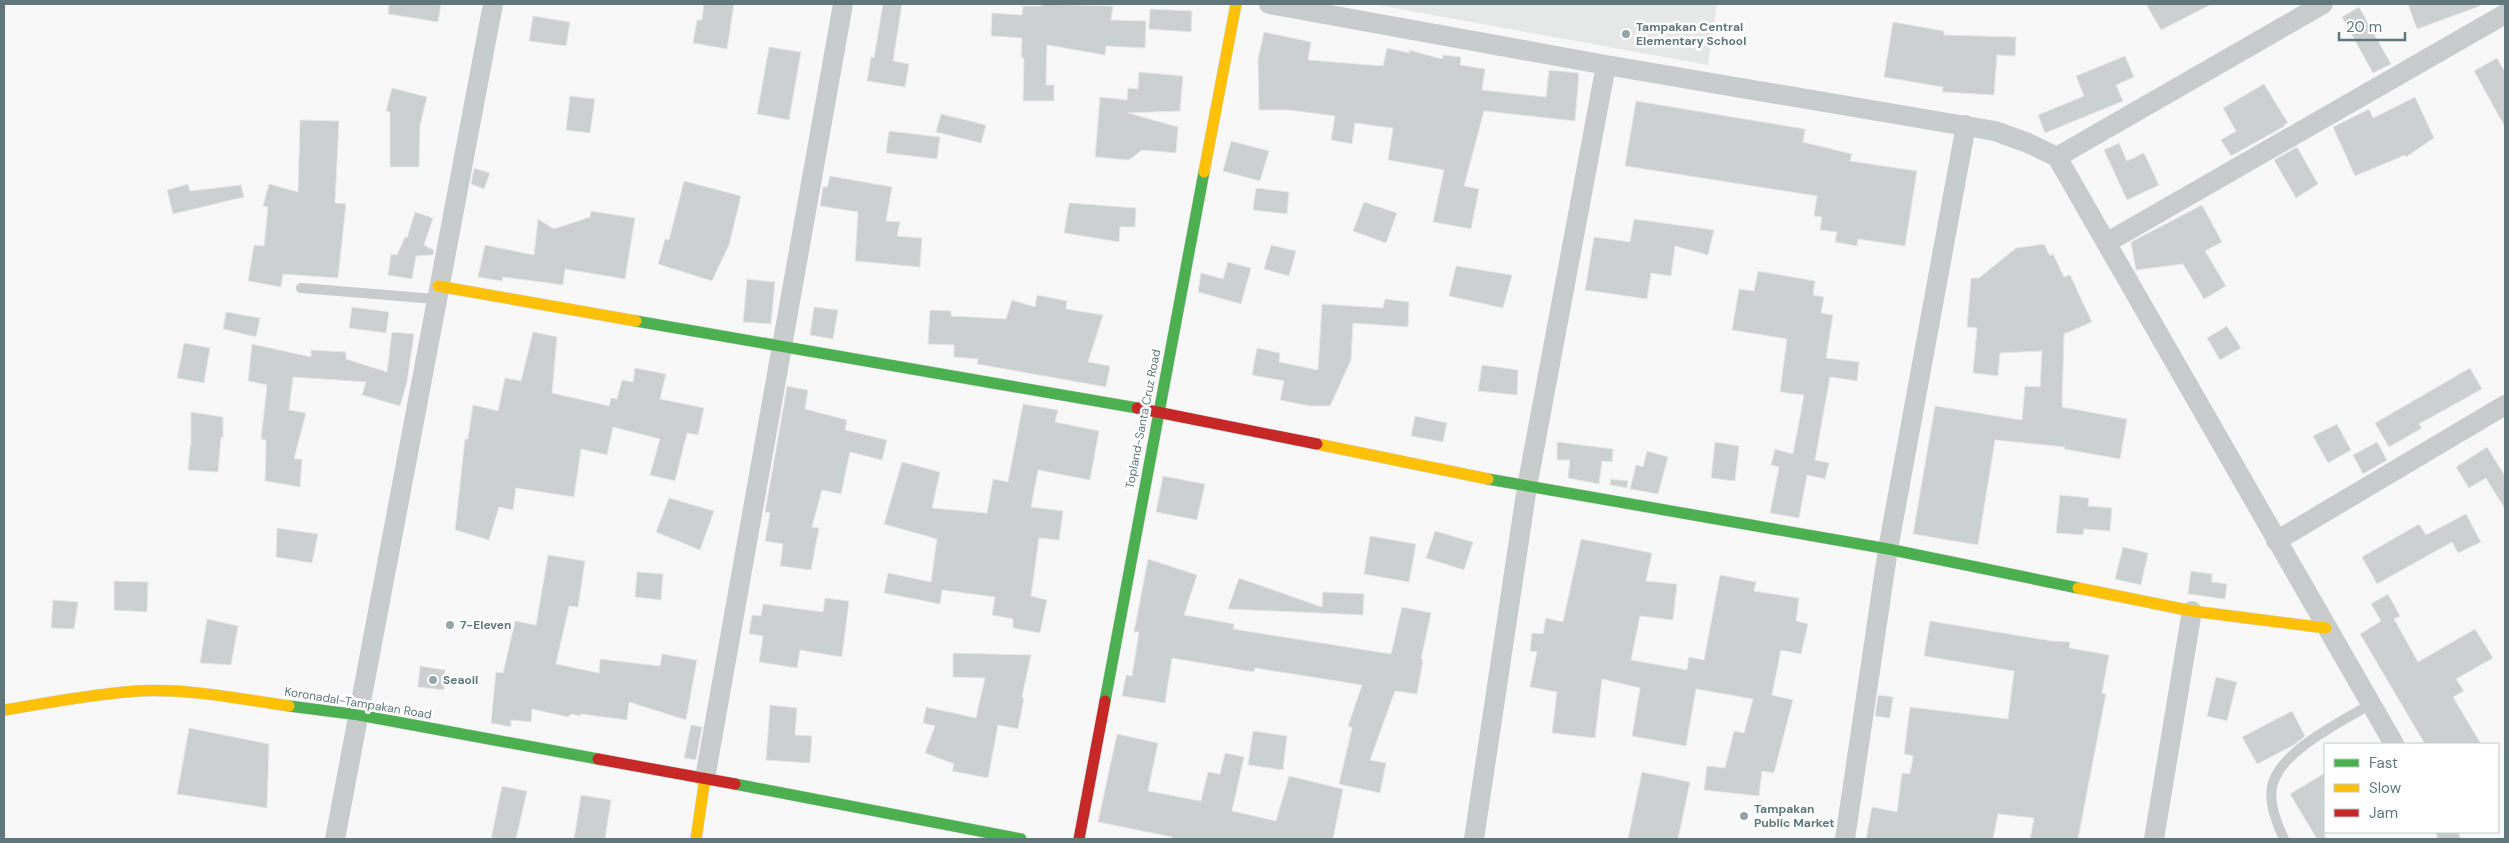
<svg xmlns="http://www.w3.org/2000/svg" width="2509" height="843" font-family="'DM Sans',sans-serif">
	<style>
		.built { fill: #e6e8e8 }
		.building { fill: #cdd0d0; stroke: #e8e8e8 }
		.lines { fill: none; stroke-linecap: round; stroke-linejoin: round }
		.fast-casing { stroke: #d3d4d5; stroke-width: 12 }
		.slow-casing { stroke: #d3d4d5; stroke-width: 12 }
		.jam-casing { stroke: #d3d4d5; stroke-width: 12 }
		.lane { stroke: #c9cccc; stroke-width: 10 }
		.street { stroke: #c9cccc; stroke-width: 20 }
		.fast { stroke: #4caf50; stroke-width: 11 }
		.slow { stroke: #ffc107; stroke-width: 11 }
		.jam { stroke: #c62828; stroke-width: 11 }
		.poi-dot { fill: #95a5a7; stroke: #fff; stroke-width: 2 }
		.labels { text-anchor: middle; stroke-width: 5; stroke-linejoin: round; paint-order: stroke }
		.poi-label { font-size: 12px; font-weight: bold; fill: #60787b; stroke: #fff; text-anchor: start }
		.street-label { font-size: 12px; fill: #60787b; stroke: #fff }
	</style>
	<rect width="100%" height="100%" fill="#f8f8f8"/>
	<path class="built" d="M1372,4H1717L1708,65Z"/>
	<path class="building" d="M389,4H441L438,22L388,14Z
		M704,4H734L727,49L693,43L697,20H702Z
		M883,4H902L893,61L909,64L905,87L867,81L871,57L874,58Z
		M1042,4L1113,6L1111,20L1146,21L1145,48L1106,46L1105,55L1047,45L1046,85H1054V101H1023L1024,58H1021L1022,38L991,36L992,13L1022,15L1023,6H1042Z
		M2146,4H2212L2161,30Z
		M2408,4H2480V6L2417,29Z
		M2359,7L2391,64L2373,73L2342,17Z
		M1150,9L1192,11L1191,32L1149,29Z
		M533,16L570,22L566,46L529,41Z
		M1893,22L1944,31V35L2016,37L2015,56L1997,55L1994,95L1942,92L1943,87L1884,77Z
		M1264,32L1311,42L1308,60L1383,66L1387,48L1410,53L1409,50L1442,59L1443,55L1461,57L1460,65L1485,69L1482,90L1546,97L1549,70L1579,73L1575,121L1484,111L1464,186L1479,189L1471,229L1433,222L1444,170L1388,160L1393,128L1355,123L1352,144L1331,140L1335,116L1290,110H1259L1258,59Z
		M769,47L801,52L789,120L757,114Z
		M2125,56L2134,77L2116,85L2123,101L2045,133L2038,115L2084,96L2076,76Z
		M2497,58L2505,72V127L2474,71Z
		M1139,72L1183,76L1180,111L1128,113L1178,127L1176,153L1142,150L1129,160L1095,157L1100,97L1127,100L1128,88L1138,89Z
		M2264,84L2288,123L2284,125L2285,126L2231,156L2221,140L2236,131L2223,108Z
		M392,88L427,97L420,125L419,167H390V112L386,111Z
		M570,96L595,99L590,133L566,130Z
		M2415,97L2434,138L2406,157L2405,155L2355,176L2333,127L2369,109L2373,118Z
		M1636,101L1805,129L1803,142L1852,154L1850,161L1917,171L1905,246L1858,239L1857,246L1835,242L1837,232L1820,230L1822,217L1814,216L1817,196L1625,166Z
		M941,114L986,125L981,143L936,132Z
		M300,120L339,121L335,203L346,204L338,278L283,274L281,287L248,281L254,245L264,246L268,207L263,206L269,184L298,192Z
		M889,131L940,137L937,159L886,153Z
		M1231,141L1269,151L1260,181L1223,171Z
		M2119,143L2127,161L2144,153L2159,185L2127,200L2104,150Z
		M2297,147L2318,184L2296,198L2274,160Z
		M474,168L490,173L484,189L471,184Z
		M830,176L892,187L886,221L900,222L897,236L922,238L920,267L855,261L858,212L820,206L823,187H827Z
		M684,181L741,196L729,245L712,281L658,264L665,239L669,240Z
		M188,184L190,191L241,185L244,197L173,214L167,190Z
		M1256,188L1289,192L1287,214L1253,210Z
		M1364,202L1397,213L1386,243L1353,231Z
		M1069,203L1136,208L1135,227H1120L1119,242L1064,233Z
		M2202,205L2222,242L2205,251L2226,286L2204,299L2183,264L2136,270L2131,242Z
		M591,211L635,218L625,279L565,269L563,285L503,277L502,281L478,277L485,245L534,255L538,219L554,229L590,217Z
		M415,212L433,218L424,245L434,250L433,255L416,256L412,279L388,275L391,254L397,255L405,237L407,238Z
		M1634,219L1714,230L1708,255L1675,246L1671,276L1651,273L1647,299L1585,290L1594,237L1630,242Z
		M2044,244L2050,256L2053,254L2064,277L2070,275L2092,322L2064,334L2062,407L2127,419L2120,459L2064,449L2065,447L1995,440L1978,545L1913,534L1935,406L2022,420L2025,386L2040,387L2042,351L2000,353L1998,376L1973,373L1977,328L1967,327L1971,278H1979L2016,248Z
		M1271,245L1296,251L1289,276L1264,269Z
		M1228,262L1251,268L1241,304L1198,292L1201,273L1223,279Z
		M1456,266L1512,275L1503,308L1449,296Z
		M1758,271L1815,281L1813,295L1824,297L1821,313L1833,315L1826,358L1859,362L1857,381L1830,377L1815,460L1829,463L1825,479L1807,475L1799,518L1770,513L1779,467L1771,465L1775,449L1793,454L1804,395L1780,392L1787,339L1732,330L1739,289L1754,291Z
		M747,279L775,282L771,324L743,322Z
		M1037,295L1067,301L1066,309L1103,315L1088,362L1110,366L1106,387L977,364L978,359L954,357V345L928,344L930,310L951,311V316L1006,319L1012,300L1035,307Z
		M1385,299L1409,302L1408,327L1353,323L1351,360L1330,406H1310L1280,400L1284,381L1252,375L1257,348L1280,353L1279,362L1318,370L1322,304L1383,308Z
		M352,307L389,312L386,333L349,328Z
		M814,307L838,310L833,339L810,335Z
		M226,312L260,318L256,337L223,329Z
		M2227,326L2241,348L2220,360L2207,338Z
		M392,332L414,334L407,382L400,406L362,395L366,382L293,377L289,410L306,413L294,459H302L300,487L265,481L266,440L261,439L267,385L248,381L252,344L311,357V350L346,352V359L387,372Z
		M533,332L557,337L552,393L609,406L611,398L617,399L622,380L633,382L635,368L666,374L660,399L704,408L698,435L687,433L675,481L650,475L660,439L613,427L607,455L581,449L574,497L516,488L513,510L499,507L489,540L455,530L465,439H468L473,405L498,411L505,378L521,381Z
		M184,343L210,348L204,383L177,378Z
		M1482,365L1518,370L1517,395L1478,391Z
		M2470,368L2482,389L2419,424L2422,428L2389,447L2375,423Z
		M787,386L808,390L805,409L847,420L845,430L887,440L882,460L850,452L841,494L822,490L812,527L819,528L811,570L780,566L783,544L765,541L770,513L765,512Z
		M1023,404L1058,410L1055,422L1099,431L1090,480L1038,470L1031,507L1063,511L1059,540L1039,538L1031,596L1047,600L1040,633L1013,628V619L992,615L995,597L942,590L940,604L884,593L888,573L931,582L937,539L884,524L902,462L940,472L932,508L987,513L993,479L1008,482Z
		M191,412L223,417V438L221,437L218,472L188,470L190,446H191Z
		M1415,416L1447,423L1443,442L1411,436Z
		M2337,424L2351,450L2328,463L2313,436Z
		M1557,442L1613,449L1612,462L1602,461L1599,484L1568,478L1570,460H1557Z
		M1715,442L1739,446L1735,481L1711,478Z
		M2377,442L2387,460L2363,474L2353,455Z
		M2487,447L2505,476V509L2486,478L2469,488L2456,467Z
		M1647,451L1668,457L1658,494L1630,489L1636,465L1643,467Z
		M1163,476L1205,484L1197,520L1156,512Z
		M1611,479L1628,481L1627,488L1610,485Z
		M2060,495L2089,498L2088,506L2112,508L2110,531L2084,529L2083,535L2056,533Z
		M669,498L714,511L700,550L656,532Z
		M2466,514L2481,542L2458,553L2452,542L2377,584L2362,557L2419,524L2426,535Z
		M277,528L318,534L312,563L276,557Z
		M1435,531L1473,542L1464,570L1426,558Z
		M1370,536L1416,544L1409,582L1364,574Z
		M1581,539L1652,553L1646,581L1677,584L1673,620L1640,616L1631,660L1687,670L1689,657L1704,660L1720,575L1756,582L1754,591L1799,598L1796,621L1808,624L1801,654L1781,650L1772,695L1793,700L1774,773L1762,771L1759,796L1704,790L1707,766L1725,768L1734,731L1744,733L1753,699L1696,689L1686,746L1632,736L1640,688L1602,679L1595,738L1552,733L1557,692L1530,687L1537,652L1530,651L1532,633L1543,634L1546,618L1563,622Z
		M2123,547L2148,553L2141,585L2115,579Z
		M548,555L585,561L578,607L569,606L556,664L599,673L600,659L660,666L662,654L697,660L686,720L629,702L627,720L581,714L580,716L571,714L568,717L532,709L531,722L511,720V727L491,723L496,672L503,673L515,621L536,625Z
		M1148,559L1197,575L1184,615L1234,624L1233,629L1391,654L1402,607L1431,613L1421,659L1423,660L1417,694L1395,691L1370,760L1386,763L1380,793L1339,784L1352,728L1348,726L1362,685L1255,668L1254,672L1172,658L1165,703L1122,696L1126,675L1132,676L1139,632H1134Z
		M2191,571L2212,574V582L2227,584L2225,599L2188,594Z
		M637,572L663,574L661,600L635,597Z
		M1239,578L1322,607L1323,592L1364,594L1363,615L1228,609Z
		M114,581L148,582L147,612L114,610Z
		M2388,594L2400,616L2394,619L2418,662L2475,629L2493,658L2456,679L2464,691L2453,697L2481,744H2425L2360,634L2381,621L2371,604Z
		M825,598L849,601L842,657L800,650L797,668L759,662L763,636L749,634L752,615L761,616L763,604L823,612Z
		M53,600L78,602L74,629L51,628Z
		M207,619L238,626L231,665L200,663Z
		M1930,621L2052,641L2070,642L2069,648L2109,655L2102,693L2106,694L2078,839H2030L2034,818L1998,814L1993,839H1866L1872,807L1897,812L1902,773L1910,774L1913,756L1904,754L1910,707L2008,719L2014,671L1924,656Z
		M953,653L1031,655L1022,697L1024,698L1018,729L998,725L988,778L952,771L954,764L925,753L935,726L923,723L926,707L976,718L985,678L953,677Z
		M420,666L445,670L444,690L418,687Z
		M2216,677L2237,682L2227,721L2207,716Z
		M1878,695L1893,697L1890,718L1875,716Z
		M770,705L797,708L795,735L812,736L810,763L766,760Z
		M2292,711L2305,736L2294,745L2257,764L2242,737Z
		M691,725L702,727L696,760L684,758Z
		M189,728L269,744L267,808L177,794Z
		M1253,731L1287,736L1283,770L1248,765Z
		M1117,734L1158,743L1148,791L1201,801L1208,772L1220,774L1225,753L1244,757L1232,811L1276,821L1289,776L1343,789L1333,839H1171L1172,837L1098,822Z
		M1642,772L1690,782L1678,839H1628Z
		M2325,773V839H2317L2290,794Z
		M502,786L527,791L516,839H491Z
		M581,795L611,800L605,839H574Z"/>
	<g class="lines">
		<defs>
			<path id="fast" d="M636,321L1137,408
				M1488,479L1888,549L2078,588
				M1105,701L1204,172
				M289,706L359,715L598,759
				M735,784L1021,839"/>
			<path id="slow" d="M1204,172L1236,4
				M438,286L636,321
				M1317,444L1488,479
				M2078,588L2192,611L2326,628
				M4,710C48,703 92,694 137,691C187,688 239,699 289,706
				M696,839L705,778"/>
			<path id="jam" d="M1137,408L1317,444
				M598,759L735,784
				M1079,839L1105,701"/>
		</defs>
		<use href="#fast" class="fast-casing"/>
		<use href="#slow" class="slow-casing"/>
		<use href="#jam" class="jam-casing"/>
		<path class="lane" d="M301,288L435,299
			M2284,839C2277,825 2269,803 2272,787C2278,752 2342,721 2371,704"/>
		<path class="street" d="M1269,4L1606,65L1995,131L2028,143L2057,157L2394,744
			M2057,157L2323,4
			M2106,243L2505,14
			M2276,541L2505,405
			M705,778L843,4
			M2446,832L2450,839
			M335,839L493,4
			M1474,839L1527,487L1606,65
			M1845,839L1888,549L1966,125
			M2154,839L2192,611"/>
		<use href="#fast" class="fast"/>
		<use href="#slow" class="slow"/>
		<use href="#jam" class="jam"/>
	</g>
	<g class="poi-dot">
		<circle cx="1626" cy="34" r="5"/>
		<circle cx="450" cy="625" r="5"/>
		<circle cx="433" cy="680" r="5"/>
		<circle cx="1744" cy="816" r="5"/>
	</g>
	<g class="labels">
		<g class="poi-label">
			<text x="1636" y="31">Tampakan Central<tspan x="1636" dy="14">Elementary School</tspan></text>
			<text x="460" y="629">7-Eleven</text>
			<text x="443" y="684">Seaoil</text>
			<text x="1754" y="813">Tampakan<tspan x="1754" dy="14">Public Market</tspan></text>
		</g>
		<g class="street-label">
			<text transform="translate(1143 419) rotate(-79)" y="4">Topland-Santa Cruz Road</text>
			<text transform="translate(358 703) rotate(9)" y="4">Koronadal-Tampakan Road</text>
		</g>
	</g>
	<rect width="2509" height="843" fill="none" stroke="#60787b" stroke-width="10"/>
	<rect x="2324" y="743" width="175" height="90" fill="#ffffff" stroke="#bfc9ca"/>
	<rect x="2334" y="759" width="25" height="8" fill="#4caf50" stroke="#bfc9ca"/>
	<text x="2369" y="768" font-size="15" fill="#60787b">Fast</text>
	<rect x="2334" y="784" width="25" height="8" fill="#ffc107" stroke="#bfc9ca"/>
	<text x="2369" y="793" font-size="15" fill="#60787b">Slow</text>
	<rect x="2334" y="809" width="25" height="8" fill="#c62828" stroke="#bfc9ca"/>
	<text x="2369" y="818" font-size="15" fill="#60787b">Jam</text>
	<path d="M2339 32v8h66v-8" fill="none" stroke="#60787b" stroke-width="2.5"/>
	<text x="2346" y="32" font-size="15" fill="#60787b" stroke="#ffffff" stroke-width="4" paint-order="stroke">20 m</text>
</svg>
